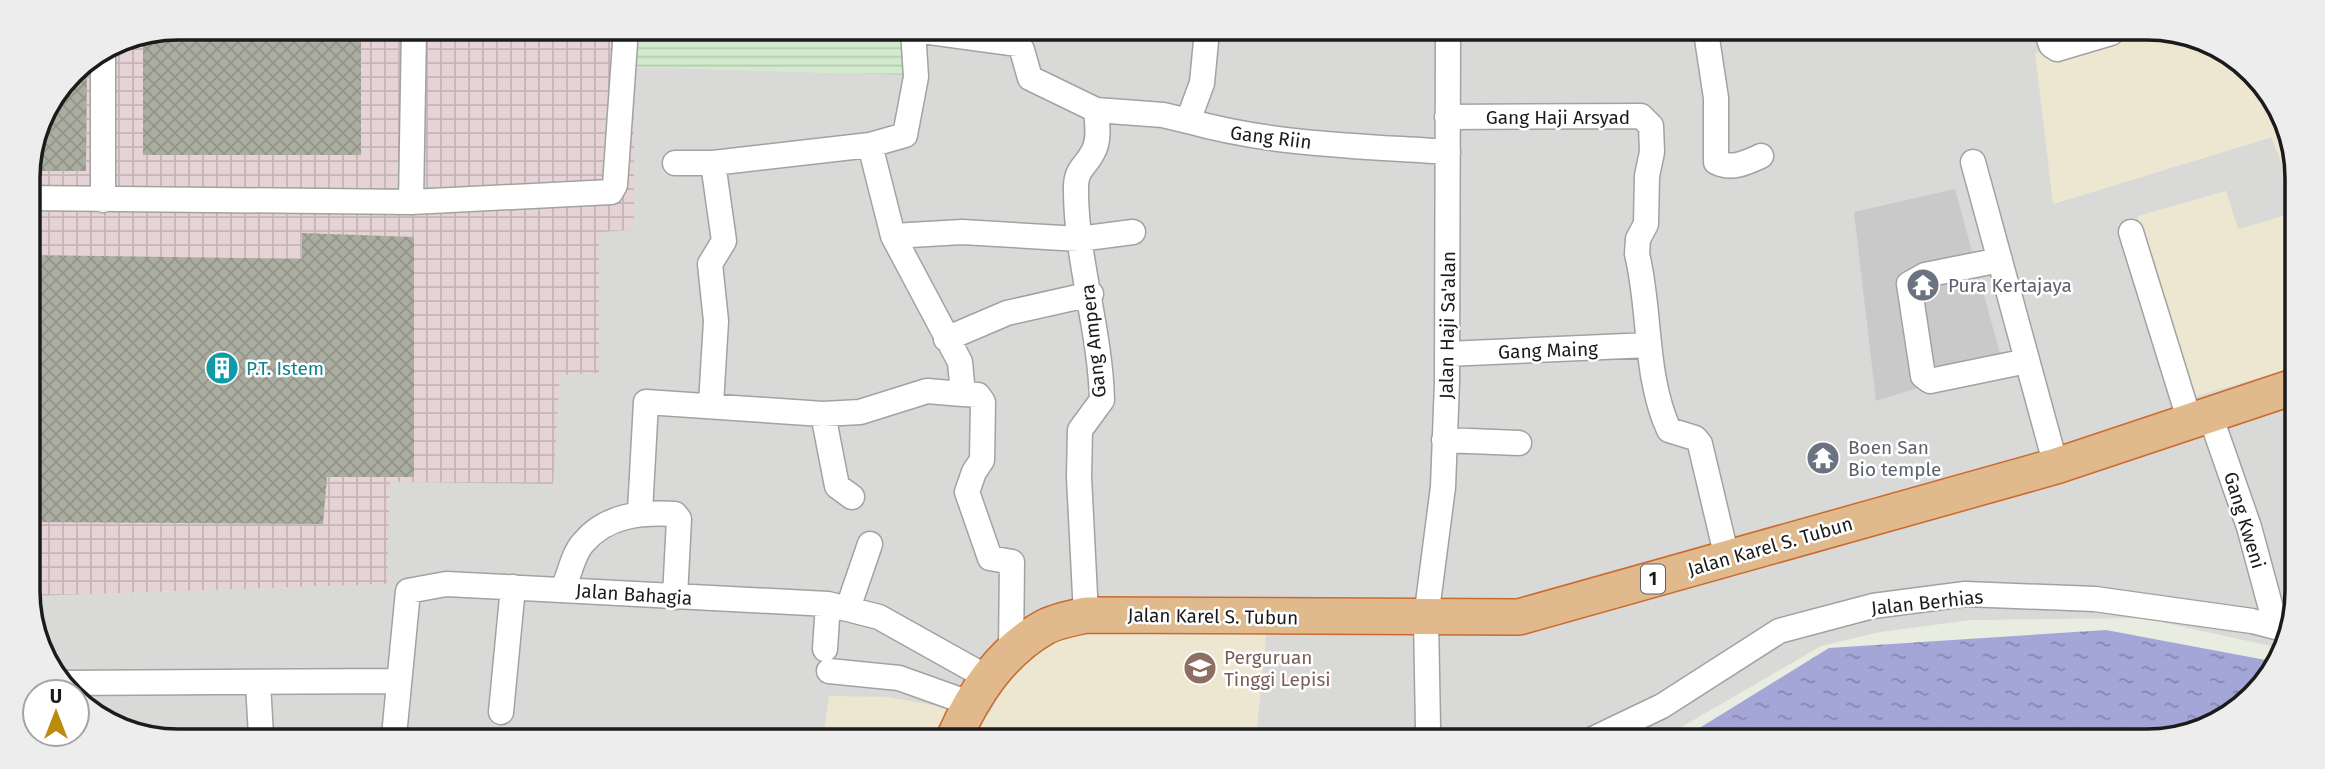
<svg xmlns="http://www.w3.org/2000/svg" width="2325" height="769" font-family="'Fira Sans',sans-serif">
	<style>
		.residential { fill: #d9d9d8 }
		.commercial { fill: #ede6d1 }
		.industrial { fill: url(#industrial-grid) }
		.religious { fill: #c9c9c9 }
		.farmland { fill: url(#farmland-rules) }
		.water { fill: url(#water-ripples) }
		.building { fill: url(#building-cross-hatch) }
		.lines { fill: none; stroke-linecap: round; stroke-linejoin: round }
		.minor-casing { stroke: #a2a2a2; stroke-width: 27 }
		.highway-casing { stroke: #cb6a2d; stroke-width: 38 }
		.minor { stroke: #fff; stroke-width: 24 }
		.highway { stroke: #e0ba8c; stroke-width: 35 }
		.labels { text-anchor: middle; stroke-width: 5; stroke-linejoin: round; paint-order: stroke }
		.shield { fill: #fff; stroke: #5f5f5f; stroke-width: 2 }
		.shield-label { font-size: 18px; font-weight: bold; fill: #1b1b1b }
		.street-label { font-size: 19px; fill: #1b1b1b; stroke: #fff }
		.worship-label { font-size: 19px; fill: #5b616d; stroke: #fff; text-anchor: start }
		.culture-label { font-size: 19px; fill: #0d838f; stroke: #fff; text-anchor: start }
		.education-label { font-size: 19px; fill: #785e54; stroke: #fff; text-anchor: start }
		.rim { fill: none; stroke: #1b1b1b; stroke-width: 3.5 }
	</style>
	<defs>
		<pattern id="industrial-grid" width="8" height="8" patternUnits="userSpaceOnUse" patternTransform="scale(1.75)"><rect width="8" height="8" fill="#e5d3d5"/><path d="M0 4h8M4 0v8" fill="none" stroke="#c4b5b6"/></pattern>
		<pattern id="farmland-rules" width="6" height="5" patternUnits="userSpaceOnUse" patternTransform="scale(1.75)"><rect width="6" height="5" fill="#d3ebcd"/><path d="M0 2.5h6" fill="none" stroke="#b5c9af"/></pattern>
		<pattern id="water-ripples" width="26" height="14" patternUnits="userSpaceOnUse" patternTransform="scale(1.75)"><rect width="26" height="14" fill="#a4a6d8"/><path d="M2 4q2-2 4 0t4 0M15 11q2-2 4 0t4 0" fill="none" stroke="#8586ae"/></pattern>
		<pattern id="building-cross-hatch" width="8" height="8" patternUnits="userSpaceOnUse" patternTransform="scale(1.75)"><rect width="8" height="8" fill="#acada1"/><path d="M0 0l8 8M0 8l8-8" fill="none" stroke="#93948a"/></pattern>
	</defs>
	<rect width="100%" height="100%" fill="#e8ece1"/>
	<path class="residential" d="M907,30L2098,33L2053,204L2272,137L2294,194V213L2238,230L2225,191L2138,217L2179,400L2293,368L2292,630L2280,648L2143,618L1971,620L1880,632L1821,646L1661,739L139,736L77,697V692L65,690L31,620V596L386,584L390,482L552,484L560,375L599,373V231L633,230L634,67L906,75Z"/>
	<path class="commercial" d="M2098,33H2186L2260,79L2294,149V194L2271,137L2053,204L2035,53Z
		M2226,191L2238,229L2294,213L2293,368L2179,401L2138,216Z
		M1267,627L1256,739L823,737L829,696L888,697L989,715L1005,685L1063,631Z"/>
	<path class="industrial" d="M178,28L634,29V230L599,232V373L560,375L553,484L390,482L387,584L31,596L28,169L40,120L72,72L121,39Z"/>
	<path class="religious" d="M1955,189L2002,361L1876,401L1854,212Z"/>
	<path class="farmland" d="M634,29L907,30L906,75L634,67Z"/>
	<path class="water" d="M2106,630L2271,661L2239,710L2156,741L1680,740L1829,648Z"/>
	<path class="building" d="M178,28H361V155H143V35Z
		M87,62L86,171H28L40,120L72,72Z
		M302,233L414,237V477H327L323,524L30,522L29,255L302,259Z"/>
	<g class="lines">
		<defs>
			<path id="minor" d="M915,30L1018,44L1022,50L1030,78L1096,110L1163,115L1188,121
				M1207,31L1202,83L1188,121C1273,145 1361,146 1448,152
				M1706,32L1716,98V162C1731,170 1746,163 1761,156
				M2047,33L2051,45L2057,49L2111,33
				M103,51V200
				M1447,117L1641,116L1651,126L1652,152L1647,176L1646,224L1638,239L1637,254C1651,311 1644,375 1669,430L1695,438L1700,444L1727,558
				M1973,162L2056,466
				M675,163H713
				M28,198L411,202L414,29
				M411,202L611,192L615,185L626,29
				M2131,232L2190,422
				M893,236L962,232L1079,239L1133,232
				M2000,260L1925,275L1909,284L1923,376L1930,381L2027,361
				M946,339L1007,313L1091,294
				M1447,354L1649,345
				M963,394L978,395L983,402L982,460L974,472L967,492L990,558L1012,562L1011,652
				M711,404L716,321L710,264L724,241L713,163L870,145L905,135L916,77L913,30
				M823,414L837,486L852,497
				M2210,415L2249,527L2276,627
				M1444,440L1519,443
				M640,512L646,402L823,414L860,412L927,391L963,394L960,362L893,236L870,145
				M563,589C569,576 573,554 583,543C606,515 641,512 675,514L679,519L675,597
				M848,608L870,544
				M1086,615L1079,477L1080,430L1102,400C1100,327 1075,257 1076,185C1077,168 1086,166 1093,152C1100,140 1097,123 1096,110
				M825,649L828,604
				M829,671L899,678L969,703
				M62,683L398,681
				M258,683L261,736
				M501,712L513,587
				M394,736L408,591L446,584L828,604L879,617L988,678
				M1424,739L1428,728L1426,618L1443,487L1447,382L1448,31
				M1593,739L1662,706L1779,631L1873,606L1965,594L2095,599L2252,621L2291,631"/>
			<path id="highway" d="M954,738C974,693 1001,652 1045,627C1056,621 1073,618 1086,615L1519,617L2056,466L2293,387"/>
		</defs>
		<use href="#minor" class="minor-casing"/>
		<use href="#highway" class="highway-casing"/>
		<use href="#minor" class="minor"/>
		<use href="#highway" class="highway"/>
	</g>
	<defs>
		<symbol id="temple-disc" viewBox="-11 -11 22 22"><circle r="9.5" fill="#6b7280" stroke="#fff"/><path d="M0-6L5-2H3V0L6.5 2.5H4V6H1.5V3h-3V6H-4V2.5H-6.5L-3 0V-2H-5Z" fill="#fff"/></symbol>
		<symbol id="building-disc" viewBox="-11 -11 22 22"><circle r="9.5" fill="#0f9aa8" stroke="#fff"/><path d="M-4-6H4V6H1V3H-1V6H-4ZM-2.5-4.3h1.7v1.8h-1.7ZM.8-4.3h1.7v1.8H.8ZM-2.5-1h1.7V.8h-1.7ZM.8-1h1.7V.8H.8Z" fill="#fff"/></symbol>
		<symbol id="university-disc" viewBox="-11 -11 22 22"><circle r="9.5" fill="#8d6e63" stroke="#fff"/><path d="M0-5L7-2L0 1L-7-2ZM-4 1L0 2.5L4 1V4Q0 6-4 4Z" fill="#fff"/></symbol>
	</defs>
	<g fill-rule="evenodd">
		<use href="#temple-disc" x="1904" y="266" width="38" height="38"/>
		<use href="#building-disc" x="203" y="349" width="38" height="38"/>
		<use href="#temple-disc" x="1804" y="439" width="38" height="38"/>
		<use href="#university-disc" x="1181" y="649" width="38" height="38"/>
	</g>
	<g class="labels">
		<rect class="shield" x="1641" y="564.5" width="24" height="29" rx="5"/>
		<g class="shield-label">
			<text x="1653" y="585">1</text>
		</g>
		<g class="street-label">
			<text x="1558" y="124">Gang Haji Arsyad</text>
			<text transform="translate(1271 137) rotate(7)" y="7">Gang Riin</text>
			<text transform="translate(1447 325) rotate(-89)" y="7">Jalan Haji Sa'alan</text>
			<text transform="translate(1093 341) rotate(-96)" y="7">Gang Ampera</text>
			<text transform="translate(1548 350) rotate(-2)" y="7">Gang Maing</text>
			<text transform="translate(2245 520) rotate(73)" y="7">Gang Kweni</text>
			<text transform="translate(1770 546) rotate(-16)" y="7">Jalan Karel S. Tubun</text>
			<text transform="translate(634 594) rotate(4)" y="7">Jalan Bahagia</text>
			<text transform="translate(1927 602) rotate(-6)" y="7">Jalan Berhias</text>
			<text transform="translate(1213 616) rotate(1)" y="7">Jalan Karel S. Tubun</text>
		</g>
		<g class="worship-label">
			<text x="1948" y="292">Pura Kertajaya</text>
			<text x="1848" y="454">Boen San<tspan x="1848" dy="22">Bio temple</tspan></text>
		</g>
		<g class="culture-label">
			<text x="246" y="375">P.T. Istem</text>
		</g>
		<g class="education-label">
			<text x="1224" y="664">Perguruan<tspan x="1224" dy="22">Tinggi Lepisi</tspan></text>
		</g>
	</g>
	<path d="M0 0H2325V769H0ZM178 40H2147A138 138 0 0 1 2285 178V591A138 138 0 0 1 2147 729H178A138 138 0 0 1 40 591V178A138 138 0 0 1 178 40Z" fill="#ededed" fill-rule="evenodd"/>
	<path class="rim" d="M178 40H2147A138 138 0 0 1 2285 178V591A138 138 0 0 1 2147 729H178A138 138 0 0 1 40 591V178A138 138 0 0 1 178 40Z"/>
	<g transform="translate(56 713)"><circle r="33" fill="#ffffff" stroke="#a4a4a4" stroke-width="2"/>
	<path d="M0-5L12 26L0 18L-12 26Z" fill="#bb8b0b"/>
	<text y="-10" font-size="19" font-weight="bold" text-anchor="middle" fill="#1b1b1b">U</text>
	</g>
</svg>
